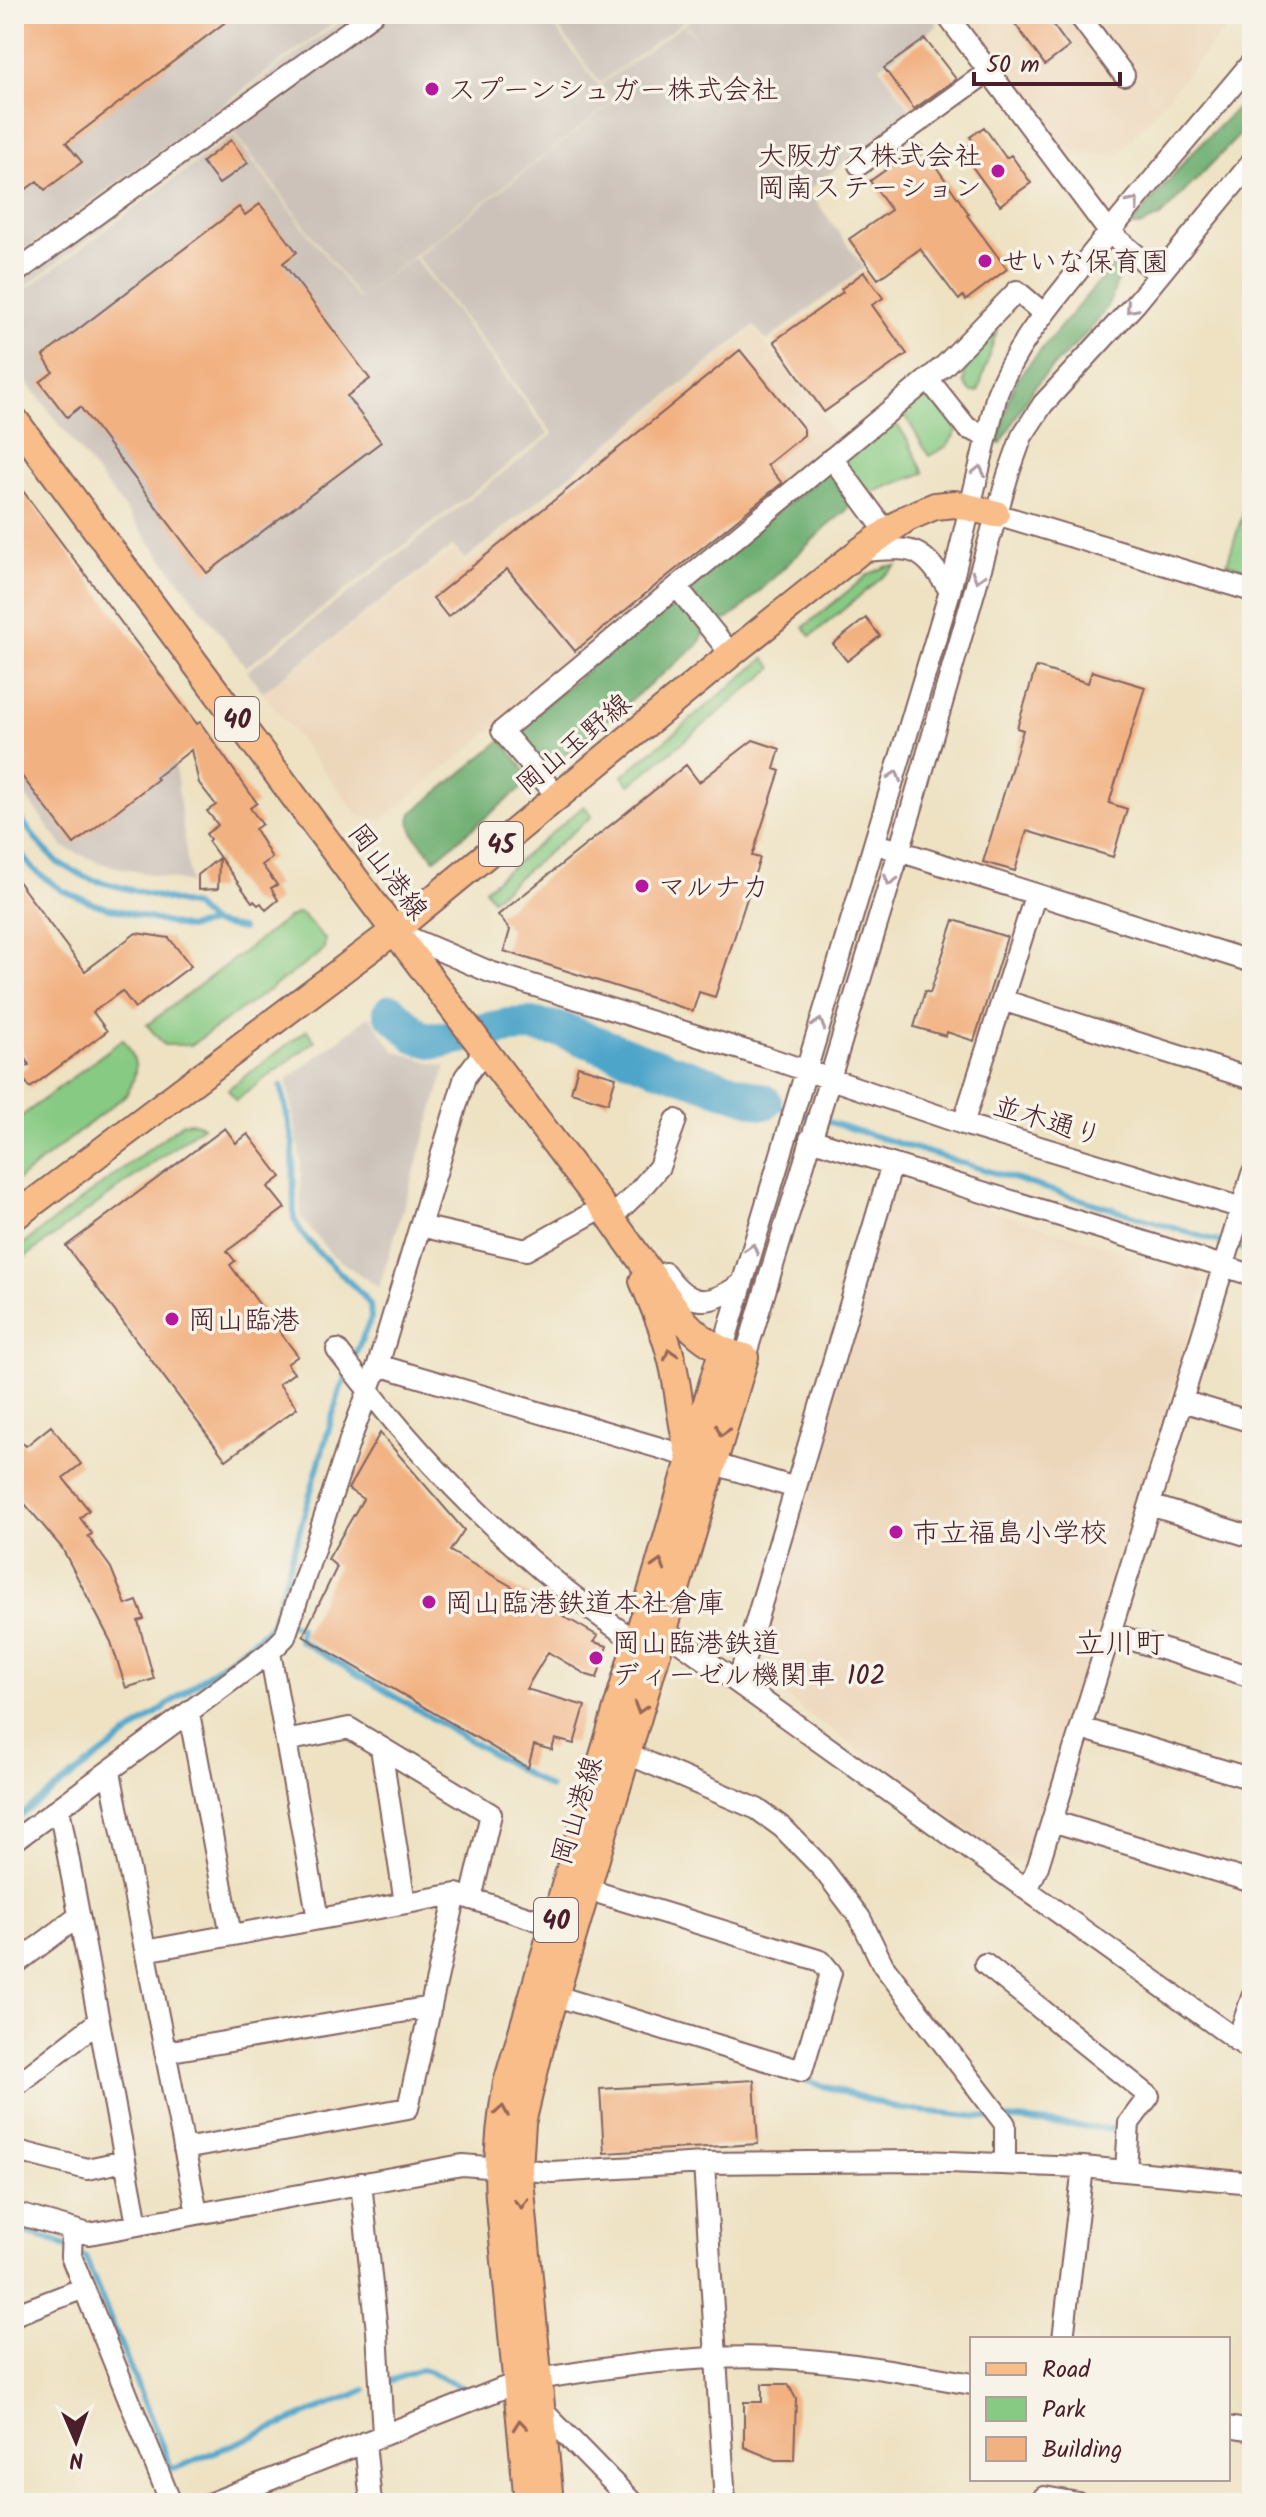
<svg xmlns="http://www.w3.org/2000/svg" width="1266" height="2517" font-family="Kalam,'Klee One',sans-serif">
	<style>
		.built { fill: #edd7bb }
		.industrial { fill: #ccc2b9 }
		.green { fill: #87ca83; stroke: #687457; stroke-width: 2 }
		.forest { fill: #6dae71; stroke: #5c664e; stroke-width: 2 }
		.lines { fill: none; stroke-linecap: round; stroke-linejoin: round }
		.stream { stroke: #4da5ca; stroke-width: 6 }
		.river { stroke: #4da5ca; stroke-width: 36 }
		.building { fill: #f2b181 }
		.minor-casing { stroke: #836360; stroke-width: 24 }
		.major-casing { stroke: #836360; stroke-width: 30 }
		.minor { stroke: #fff; stroke-width: 20 }
		.major { stroke: #f8bd89; stroke-width: 26 }
		.oneway { stroke: #ae9aa0 }
		.oneway2 { stroke: #986655 }
		.poi-dot { fill: #b5179e; stroke: #f7f3e8; stroke-width: 3 }
		.labels { text-anchor: middle; stroke-width: 7; stroke-linejoin: round; paint-order: stroke }
		.shield { fill: #f7f3e8; stroke: #7e5f64; stroke-width: 2 }
		.shield-label { font-size: 26px; font-weight: bold; fill: #4a1f2b }
		.poi-label { font-size: 28px; fill: #4a1f2b; stroke: #f7f3e8; text-anchor: start }
		.street-label { font-size: 28px; fill: #4a1f2b; stroke: #f7f3e8 }
		.neighbourhood-label { font-size: 30px; fill: #4a1f2b; stroke: #f7f3e8 }
	</style>
	<rect width="100%" height="100%" fill="#f7f3e8"/>
	<filter id="ink" filterUnits="userSpaceOnUse"><feTurbulence type="fractalNoise" baseFrequency=".0125" numOctaves="2"/><feDisplacementMap in="SourceGraphic" scale="16" xChannelSelector="R" yChannelSelector="G"/><feConvolveMatrix kernelMatrix="1 2 1 2 8 2 1 2 1" color-interpolation-filters="sRGB"/></filter>
	<filter id="wash" filterUnits="userSpaceOnUse"><feTurbulence type="fractalNoise" baseFrequency=".006" numOctaves="4" result="noise"/><feDisplacementMap in="SourceGraphic" scale="32" xChannelSelector="R" yChannelSelector="G"/><feGaussianBlur stdDeviation="1.8" result="paint"/><feColorMatrix in="noise" values="0 0 0 0 0 0 0 0 0 0 0 0 0 0 0 0 0 1.4 0 .05"/><feComposite in="paint" operator="in"/></filter>
	<g filter="url(#wash)">
		<rect width="100%" height="100%" fill="#eee2c3"/>
		<path class="built" d="M966,14H1238L1118,155L1070,153Z
			M754,329L842,441L382,820L359,816L263,693L454,550L465,564Z
			M895,1181L1198,1274L1204,1287L1026,1859L1013,1863L750,1671Z"/>
		<path class="industrial" d="M14,14H346L14,259Z
			M350,14H545L612,103L359,298L233,131L14,295V262Z
			M548,14H694L600,83Z
			M698,14H929L938,25L880,67L913,112L808,190L864,268L767,341L754,326L465,560L453,546L263,692L247,671L553,434L416,256L613,103L601,84L684,24L702,46L685,23Z
			M233,135L358,299L414,257L549,434L246,667L14,365V298Z
			M14,481L163,734L175,765L190,883L103,864L63,847L14,781Z
			M369,1016L395,1051L446,1067L379,1288L332,1255L301,1218V1161L287,1080Z"/>
		<path class="green" d="M996,326L997,330L978,392H971L964,383L968,349Z
			M922,393L929,394L957,431L947,446L929,456L905,415V407Z
			M892,418L906,437L924,473L876,491C859,488 851,471 841,458Z
			M1252,486V571L1227,563Z
			M888,566H896L811,636L804,627L869,574Z
			M765,658L773,668L630,785L622,776Z
			M584,806L592,816L492,899L485,889Z
			M298,913L303,915L325,939L324,949L318,955L191,1045H164L147,1025L289,917Z
			M307,1030L315,1041L236,1100L228,1089Z
			M123,1039C138,1059 139,1072 127,1094L14,1183V1122Z
			M191,1122L203,1126L14,1265V1251L183,1123Z"/>
		<path class="forest" d="M1252,93V122L1160,217L1139,226H1131L1188,157Z
			M1112,266L1119,269C1115,321 1066,348 1036,385C1023,401 1014,422 1003,440L1000,444L997,443L1009,398L1019,376Z
			M831,468L851,499L847,510L826,527L739,611L726,620L712,618L685,587Z
			M675,597L702,629L703,635L698,645L559,759L553,763L538,761L514,731Z
			M502,740L526,772L528,777L524,786L435,859C424,846 405,831 412,813Z"/>
		<g class="lines">
			<path class="stream" d="M14,810L38,842L58,863L90,879L193,906L211,923L242,929
				M14,844L34,870L63,891L98,905L187,928L211,923
				M764,1102L1252,1252
				M274,1617L300,1628L299,1640L550,1788
				M14,1820L262,1634L271,1624L278,1605L340,1390L371,1318L370,1305L361,1293L317,1251L303,1235L294,1219L293,1143L281,1086
				M800,2079L901,2109L992,2118
				M1007,2119L1111,2129
				M14,2230L56,2241L67,2247
				M77,2253L85,2257L171,2468H176L365,2390
				M389,2381L421,2370L430,2372L465,2389"/>
			<path class="river" d="M391,1012L418,1037L436,1041L509,1026L530,1025L562,1030L647,1063L764,1102"/>
		</g>
		<g id="blocks">
			<path class="building" d="M14,14H236L66,143L82,162L45,190L37,181L25,190L14,176Z
				M1008,14H1045L1069,47L1045,65Z
				M925,39L956,79L914,109L884,68Z
				M984,127L1006,158L1011,155L1031,183L1000,205L961,151L974,142L970,137Z
				M231,140L248,163L219,184L202,162Z
				M921,145L969,214L967,215L1007,269L966,300L963,296L959,300L920,249L878,279L849,239L891,210L870,181Z
				M260,204L297,252L283,263L370,379L347,396L381,442L207,573L80,407L67,417L40,382L53,372L43,356L239,207L245,215Z
				M864,272L883,298L872,305L907,354L824,412L774,341L843,292L841,289Z
				M740,350L804,429V435L767,465L782,483L575,651L507,569L448,617L433,598Z
				M14,479L197,724L200,722L257,803L250,808L262,824L255,829L272,858L262,865L277,885L271,888L278,900L266,910L261,903L258,905L254,901L252,902L208,841L210,839L206,834L218,825L207,811L216,805L199,783L191,750L156,777L158,779L74,844L14,766Z
				M866,618L880,636L847,661L833,644Z
				M1036,667L1088,683L1092,671L1145,687L1109,803L1127,809L1113,857L1027,831L1015,871L983,862L1023,730L1017,728Z
				M753,740L780,749L774,769L780,771L752,856L760,858L715,997L699,992L693,1011L504,951L510,930L498,915L686,765L699,782Z
				M219,858L218,889L198,890V875Z
				M14,876L85,971L136,933L169,938L191,966L135,1008L122,991L93,1012L107,1031L30,1088L19,1072L29,1065L14,1035Z
				M954,920L1007,937L974,1041L947,1032L946,1036L914,1027L925,991L930,993Z
				M578,1066L616,1077L608,1103L571,1092Z
				M225,1128L236,1143L248,1134L281,1177L268,1187L285,1208L227,1251L235,1261L230,1265L298,1356L287,1364L294,1373L279,1384L297,1408L226,1460L66,1246Z
				M51,1426L81,1464L63,1478L89,1510L80,1518L92,1534L88,1536L111,1568L126,1605L137,1601L144,1619L138,1621L154,1679L126,1688L111,1642L62,1548L14,1491V1436L26,1446Z
				M380,1433L464,1530L450,1551L598,1636L594,1642L607,1646L597,1678L587,1675L548,1652L526,1689L585,1706L574,1744L555,1739L552,1750L534,1745L528,1768L303,1636L337,1567L328,1559L363,1499L348,1489Z
				M754,2080L758,2144L604,2153L600,2089Z
				M762,2384H788L796,2399L794,2460H775L744,2447V2402H762Z"/>
		</g>
	</g>
	<g filter="url(#ink)">
		<use href="#blocks" fill-opacity="0" stroke="#836360" stroke-width="2"/>
		<g class="lines">
			<defs>
				<path id="minor" d="M946,14L1109,232L1159,274
					M1078,14L1124,75
					M859,165L989,71
					M14,274L373,14
					M928,379L967,428L987,436
					M832,458L887,533
					M996,514L1252,591
					M860,551C915,548 919,543 950,591
					M677,587L731,654
					M558,797L502,731L945,365L1017,291L1044,314
					M886,847L1252,962
					M394,931L490,972L769,1058L963,1124L1252,1211
					M1002,1000L1252,1079
					M963,1124L1035,896
					M810,1139L1252,1275
					M611,1218L637,1193L659,1167L676,1120
					M420,1226L526,1250L603,1207
					M665,1273C689,1306 707,1308 741,1284
					M337,1350C424,1465 524,1569 646,1648
					M722,1351L950,591L997,394C1015,347 1047,310 1078,271C1134,200 1194,132 1252,62
					M745,1357L899,852L1008,475L1022,436L1043,404L1137,302L1252,162
					M378,1365L796,1488
					M1182,1401L1252,1422
					M1150,1505L1252,1537
					M654,1623L1252,2051
					M1110,1633L1252,1677
					M270,1652L318,1919
					M738,1682L892,1164
					M189,1713L231,1935
					M1081,1728L1252,1779
					M286,1741L349,1728L491,1814L471,1899
					M381,1748L405,1903
					M614,1748L757,1809L783,1828L822,1868L860,1918L883,1965L1005,2124V2164
					M110,1772L197,2213
					M59,1808L137,2224
					M1052,1821L1252,1882
					M14,1841L270,1652L285,1637L350,1440L378,1365L465,1077L485,1050
					M1027,1890L1038,1866L1252,1174
					M145,1951L456,1894L566,1929
					M985,1964L1149,2096L1129,2123L1126,2171
					M14,1965L79,1916
					M543,1992L802,2071L831,1973L821,1961L573,1885
					M1237,2041L1252,1997
					M165,2052L431,2007
					M14,2087L99,2021
					M184,2149L408,2108L456,1894
					M14,2150L87,2169L125,2161
					M704,2163L725,2503
					M361,2183L377,2331L383,2434
					M14,2213L89,2234L462,2165L552,2172L704,2163L922,2161L1083,2167L1252,2183
					M72,2230L71,2256L171,2503
					M14,2315L84,2288
					M1063,2339L1083,2167
					M540,2408L633,2503
					M1228,2427L1252,2431
					M365,2442L371,2503
					M1044,2497L1078,2503
					M211,2503L516,2383C605,2367 705,2352 796,2359C855,2363 914,2374 972,2384"/>
				<path id="major" d="M14,419L362,888L603,1207L685,1322C703,1341 719,1351 745,1357L542,2040L522,2123L519,2169L550,2503
					M14,1217L394,931L731,654L860,551L907,518L935,506L955,504L996,514
					M643,1281C655,1309 668,1340 674,1370C680,1400 682,1429 690,1458
					M528,2503L499,2198C496,2158 500,2122 507,2083L722,1351"/>
			</defs>
			<use href="#minor" class="minor-casing"/>
			<use href="#major" class="major-casing"/>
			<use href="#minor" class="minor"/>
			<use href="#major" class="major"/>
		</g>
		<defs><path id="oneway-chevron" d="M-2-3.5L2.5 0L-2 3.5" fill="none" stroke-width="1.6" stroke-linecap="round" stroke-linejoin="round" transform="scale(2)"/></defs>
		<g class="oneway">
			<use href="#oneway-chevron" transform="translate(1134 203) rotate(-50)"/>
			<use href="#oneway-chevron" transform="translate(1131 308) rotate(132)"/>
			<use href="#oneway-chevron" transform="translate(979 471) rotate(-77)"/>
			<use href="#oneway-chevron" transform="translate(978 577) rotate(106)"/>
			<use href="#oneway-chevron" transform="translate(895 776) rotate(-73)"/>
			<use href="#oneway-chevron" transform="translate(890 880) rotate(107)"/>
			<use href="#oneway-chevron" transform="translate(819 1024) rotate(-73)"/>
			<use href="#oneway-chevron" transform="translate(752 1249) rotate(-73)"/>
		</g>
		<g class="oneway2">
			<use href="#oneway-chevron" transform="translate(670 1354) rotate(-107)"/>
			<use href="#oneway-chevron" transform="translate(722 1431) rotate(106)"/>
			<use href="#oneway-chevron" transform="translate(659 1565) rotate(-74)"/>
			<use href="#oneway-chevron" transform="translate(640 1708) rotate(107)"/>
			<use href="#oneway-chevron" transform="translate(502 2111) rotate(-80)"/>
			<use href="#oneway-chevron" transform="translate(521 2203) rotate(86)"/>
			<use href="#oneway-chevron" transform="translate(520 2425) rotate(-96)"/>
		</g>
	</g>
	<g class="poi-dot">
		<circle cx="432" cy="89" r="8"/>
		<circle cx="998" cy="171" r="8"/>
		<circle cx="985" cy="261" r="8"/>
		<circle cx="642" cy="886" r="8"/>
		<circle cx="172" cy="1319" r="8"/>
		<circle cx="896" cy="1532" r="8"/>
		<circle cx="429" cy="1602" r="8"/>
		<circle cx="596" cy="1658" r="8"/>
	</g>
	<g class="labels">
		<g class="shield">
			<rect x="215" y="697" width="44" height="44" rx="6"/>
			<rect x="479" y="822" width="44" height="44" rx="6"/>
			<rect x="534" y="1898" width="44" height="44" rx="6"/>
		</g>
		<g class="shield-label">
			<text x="237" y="728">40</text>
			<text x="501" y="853">45</text>
			<text x="556" y="1929">40</text>
		</g>
		<g class="poi-label">
			<text x="448" y="99">スプーンシュガー株式会社</text>
			<text x="982" y="165" text-anchor="end">大阪ガス株式会社<tspan x="982" dy="32">岡南ステーション</tspan></text>
			<text x="1001" y="271">せいな保育園</text>
			<text x="658" y="896">マルナカ</text>
			<text x="188" y="1329">岡山臨港</text>
			<text x="912" y="1542">市立福島小学校</text>
			<text x="445" y="1612">岡山臨港鉄道本社倉庫</text>
			<text x="612" y="1652">岡山臨港鉄道<tspan x="612" dy="32">ディーゼル機関車 102</tspan></text>
		</g>
		<g class="street-label">
			<text transform="translate(573 743) rotate(-40)" y="10">岡山玉野線</text>
			<text transform="translate(389 871) rotate(53)" y="10">岡山港線</text>
			<text transform="translate(1048 1120) rotate(17)" y="10">並木通り</text>
			<text transform="translate(576 1810) rotate(-73)" y="10">岡山港線</text>
		</g>
		<g class="neighbourhood-label">
			<text x="1120" y="1653">立川町</text>
		</g>
	</g>
	<rect width="1266" height="2517" fill="none" stroke="#f7f3e8" stroke-width="48"/>
	<rect x="970" y="2337" width="260" height="144" fill="#f7f3e8" stroke="#b29e9c" stroke-width="2"/>
	<rect x="986" y="2363" width="40" height="12" fill="#f8bd89" stroke="#b29e9c" stroke-width="2"/>
	<text x="1042" y="2377" font-size="24" fill="#4a1f2b">Road</text>
	<rect x="986" y="2397" width="40" height="24" fill="#87ca83" stroke="#b29e9c" stroke-width="2"/>
	<text x="1042" y="2417" font-size="24" fill="#4a1f2b">Park</text>
	<rect x="986" y="2437" width="40" height="24" fill="#f2b181" stroke="#b29e9c" stroke-width="2"/>
	<text x="1042" y="2457" font-size="24" fill="#4a1f2b">Building</text>
	<g transform="translate(76 2441) rotate(178)" stroke="#f7f3e8" stroke-width="6" paint-order="stroke">
	<path d="M0-6L14 30L0 20L-14 30Z" fill="#4a1f2b"/>
	<text y="-12" font-size="22" font-weight="bold" text-anchor="middle" fill="#4a1f2b">N</text>
	</g>
	<path d="M974 72v12h146v-12" fill="none" stroke="#4a1f2b" stroke-width="4"/>
	<text x="986" y="72" font-size="24" fill="#4a1f2b" stroke="#f7f3e8" stroke-width="6" paint-order="stroke">50 m</text>
</svg>
